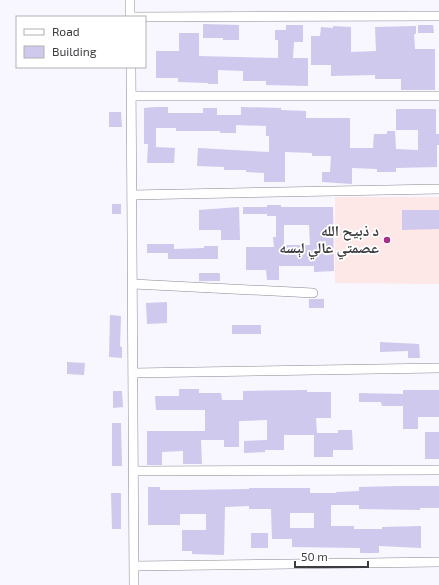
<svg xmlns="http://www.w3.org/2000/svg" width="439" height="585" font-family="'Exo 2','Noto Naskh Arabic',sans-serif">
	<style>
		.education { fill: #fde7e7 }
		.building { fill: #cec9ed; fill-rule: evenodd }
		.lines { fill: none; stroke-linecap: round; stroke-linejoin: round }
		.minor-casing { stroke: #8a8891; stroke-width: 10 }
		.minor { stroke: #fff; stroke-width: 9 }
		.poi-dot { fill: #a62f87; stroke: #fff; stroke-width: 1.5 }
		.labels { text-anchor: middle; stroke-width: 3.5; stroke-linejoin: round; paint-order: stroke }
		.poi-label { font-size: 15px; font-weight: bold; fill: #3c3b3f; stroke: #fff; text-anchor: end }
	</style>
	<rect width="100%" height="100%" fill="#f8f6fe"/>
	<path class="education" d="M335,197H439V284L335,283Z"/>
	<path class="building" d="M203,24L239,25V40H223V38H203Z
		M286,25H303V42H294L293,58H308V86L266,85V81H243V71L218,70V84H208V83L178,82V78H156V51H179V33H199V56L278,58V40H275V30H286Z
		M418,25H433L434,33H418Z
		M333,26L351,27V52L376,51L375,27L416,26V34H414L415,49H435V90H401V79H375V75L331,76V65H311V36H320L321,27L333,28Z
		M156,107H168V113H203V108H217V115H241V107L281,108V110L306,111V118H350V148H373L374,134H387V131H395L396,149L418,150V130H396V109H436V134H439V145H437V167L396,168V172H377V169L352,168V184L322,182V172H330L331,156H312V153L285,152V182H264V173L246,172V170H224V167L197,166L198,148L269,152V136H266V126L236,125V133H220V131H176V128H156V147L175,148L174,163H147L148,144H144V108Z
		M109,112H121L122,127H109Z
		M112,204H121V214H112Z
		M267,205H281V207H333L334,271L314,272V266H279V280H267L266,270H246V247H274L273,237H276V216H267V214H243V207H267ZM284,225H309L310,245H284Z
		M239,207L240,240H221V230H199V210Z
		M402,210H439V229L402,230Z
		M147,244H174V249L204,248V246H218V259H168V253H147Z
		M199,273H219L220,274V281H199Z
		M309,299H324V308H309Z
		M167,302V323L147,324L146,303Z
		M110,315L121,316L120,346L122,347V358L109,357Z
		M232,325H261V334H232Z
		M380,342L419,344L420,358H408V351L380,352Z
		M67,362L85,363L84,375L67,374Z
		M179,389H199V393H221L222,400H243V391L307,390V392H331V418H316L317,433H338V430H352L353,450H333V457H314V435H284V450H265V452L244,453V441L267,440V420L239,421V447H224V440H201L202,464H183V451L162,452V465H147V431H205V410H156L155,396H179Z
		M403,390H439V417H418V429H403V406H382L381,402H359V393L403,394Z
		M113,391H122L123,407L113,408Z
		M112,423H121L122,466H112Z
		M425,432H439V459H425Z
		M401,486H439V508H420V510L359,509V505H331V526H354V529H382V527L421,526V548L379,546V553H360V548L292,547V539H272L271,509H249V506L225,507L224,555L192,554V551H182V530H206V514H180V525H148V487H160V490H186L249,489V488H310V493H336V492L359,491V487ZM290,513H314V528H290Z
		M111,493H121V529H112Z
		M251,533H268V548H251Z"/>
	<g class="lines">
		<defs>
			<path id="minor" d="M130,0V17L439,16
				M131,67L134,585
				M132,96H439
				M132,195L439,189
				M133,284L313,293
				M133,373L439,368
				M133,471L439,470
				M134,566L439,562"/>
		</defs>
		<use href="#minor" class="minor-casing"/>
		<use href="#minor" class="minor"/>
	</g>
	<circle class="poi-dot" cx="387" cy="240" r="4"/>
	<g class="labels">
		<g class="poi-label">
			<text x="379" y="236">د ذبیح الله<tspan x="379" dy="17">عصمتي عالي لېسه</tspan></text>
		</g>
	</g>
	<rect x="16" y="16" width="130" height="52" fill="#ffffff" stroke="#b1b1b2"/>
	<rect x="24" y="29" width="20" height="6" fill="#ffffff" stroke="#b1b1b2"/>
	<text x="52" y="36" font-size="12" fill="#3c3b3f">Road</text>
	<rect x="24" y="46" width="20" height="12" fill="#cec9ed" stroke="#b1b1b2"/>
	<text x="52" y="56" font-size="12" fill="#3c3b3f">Building</text>
	<path d="M295 561v6h73v-6" fill="none" stroke="#3c3b3f" stroke-width="2"/>
	<text x="301" y="561" font-size="12" fill="#3c3b3f" stroke="#ffffff" stroke-width="3" paint-order="stroke">50 m</text>
</svg>
